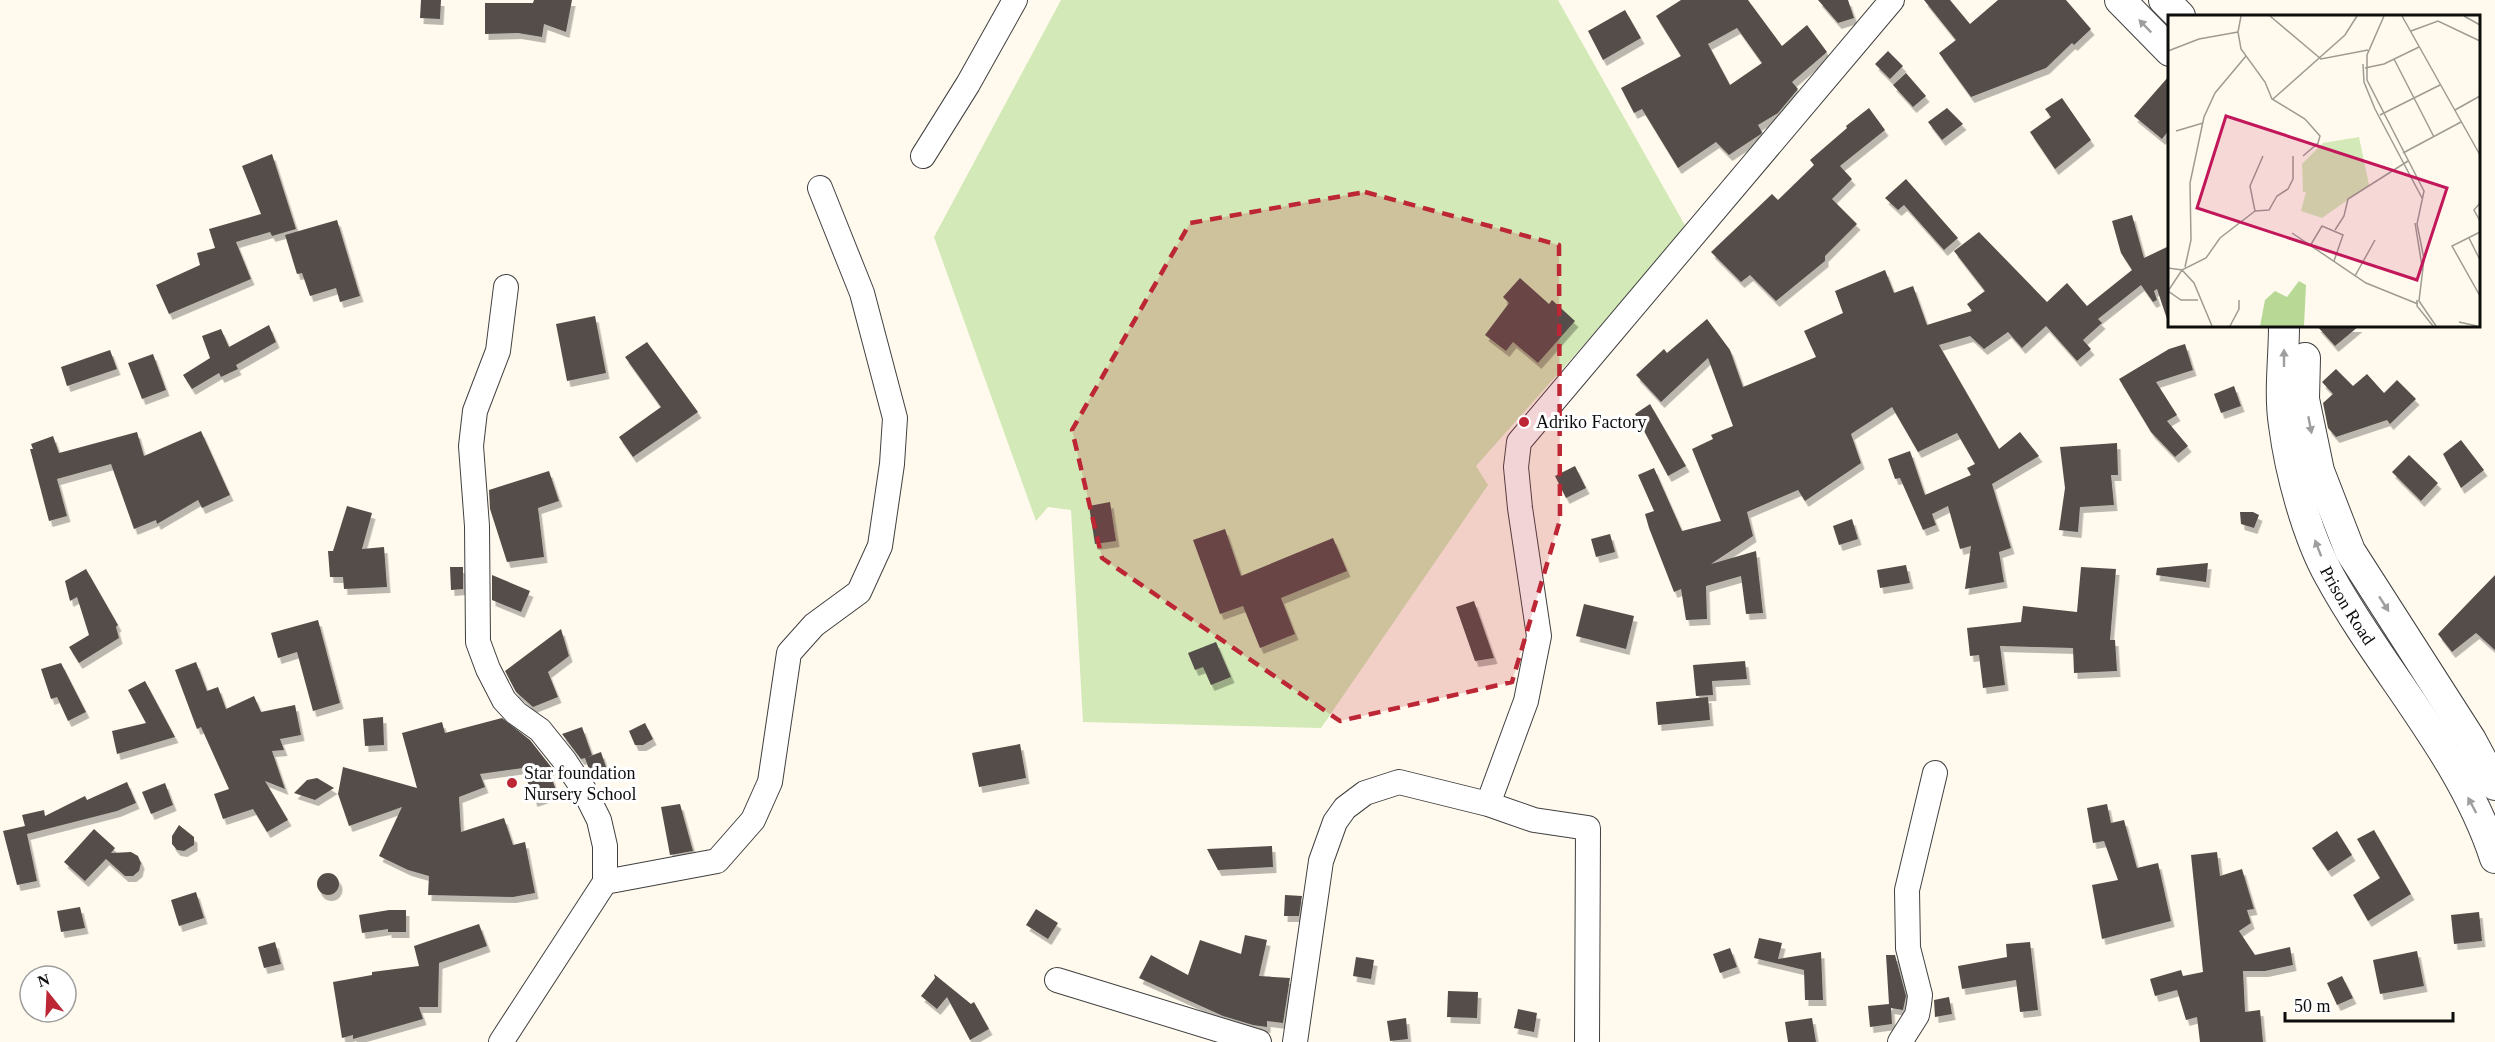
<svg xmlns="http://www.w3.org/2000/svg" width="2495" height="1042" font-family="Georgia,serif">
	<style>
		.grass { fill: #d3e9b7 }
		.building { fill: #554d49; fill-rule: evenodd; filter: url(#shadow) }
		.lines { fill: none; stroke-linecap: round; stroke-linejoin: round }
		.minor-casing { stroke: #404040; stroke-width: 26 }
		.tertiary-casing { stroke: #404040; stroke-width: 32 }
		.minor { stroke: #fff; stroke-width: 24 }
		.tertiary { stroke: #fff; stroke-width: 30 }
		.oneway { fill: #9e9e9e }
		.marked { fill: #bc2635; fill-opacity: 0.2; stroke: #bc2635; stroke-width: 4.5; stroke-dasharray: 12 8; stroke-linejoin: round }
		.poi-dot { fill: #bc2635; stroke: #fff; stroke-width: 2 }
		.labels { text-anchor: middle; stroke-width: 6; stroke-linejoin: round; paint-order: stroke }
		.poi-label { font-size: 18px; fill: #0d0d0d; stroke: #fff; text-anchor: start }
		.street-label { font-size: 18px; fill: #0d0d0d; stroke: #fff }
		.inset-road { fill: none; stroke: #9e9b93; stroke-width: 1.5 }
		.view { fill: #c2185b; fill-opacity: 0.15; stroke: #c2185b; stroke-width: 3 }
		.inset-edge { fill: none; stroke: #0d0d0d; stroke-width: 3 }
	</style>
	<defs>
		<filter id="shadow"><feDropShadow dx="3.5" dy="6" stdDeviation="0" flood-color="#0004"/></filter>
	</defs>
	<rect width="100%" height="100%" fill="#fffaed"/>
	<path class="grass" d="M1061,0H1558L1687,229L1476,466L1488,485L1321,728L1083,722L1071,510L1048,507L1036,521L934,237Z"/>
	<path class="building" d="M421,0H441L440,19L420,18Z
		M534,0H572L566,32L544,24L542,37L518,33L485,34V3H533Z
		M1681,0H1748L1782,46L1807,25L1827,52L1792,82L1798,89L1778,113L1758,125L1762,132L1761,134L1729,155L1716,142L1678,168L1642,109L1634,113L1621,88L1681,56L1656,16ZM1737,28L1762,63L1730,85L1708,44Z
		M1818,0H1848L1854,18L1838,23Z
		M1924,0H1950L1970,24L1998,0H2066L2091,29L2074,45L2072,43L2046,68L1971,97L1939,53L1956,40Z
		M1625,10L1641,38L1603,60L1588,31Z
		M1888,51L1903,66L1890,79L1875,64Z
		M1906,73L1926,96L1913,107L1893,85Z
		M2169,76V130L2162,139L2134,116Z
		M2062,98L2091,140L2055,169L2030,132L2051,117L2045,109Z
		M1869,108L1885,130L1840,166L1852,179L1832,199L1857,224L1825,256V261L1776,301L1750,275L1741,282L1711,252L1772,194L1778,200L1814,165L1810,160L1847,128L1846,126Z
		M1947,108L1963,124L1942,140L1928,122Z
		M272,154L296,229L272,236L270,232L236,242L251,279L169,314L156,285L200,265L197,253L215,248L209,229L261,214L242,166Z
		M1906,179L1958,238L1944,250L1904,205L1898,210L1885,198Z
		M2132,215L2144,258L2169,246V318L2167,319L2157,289L2154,291L2157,300L2153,302L2141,285L2098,319L2102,323L2083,340L2091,349L2077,361L2046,326L2022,348L2008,332L1984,349L1970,336L1939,345L1999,449L2020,432L2039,456L1992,484L2011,548L1999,552L2004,582L1965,589L1971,546L1960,549L1948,506L1932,514L1936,525L1923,530L1900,478L1895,479L1888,459L1910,451L1925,495L1971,475L1967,468L1975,464L1957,433L1918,452L1892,407L1851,434L1861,463L1805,501L1798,490L1747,512L1753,536L1711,564L1756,551L1763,613L1746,614L1741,576L1706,586L1707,619L1686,620L1681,589L1674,592L1649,528L1645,514L1654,511L1638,475L1654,468L1682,531L1721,521L1692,449L1713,439L1711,435L1733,426L1708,358L1661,402L1636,375L1664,349L1667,353L1707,319L1730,350L1743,387L1816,357L1804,331L1843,313L1835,291L1885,270L1894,293L1913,286L1927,325L1972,311L1967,304L1985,291L1954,251L1979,232L2047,302L2067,283L2087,306L2132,270L2121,253L2112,221Z
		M337,220L360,296L340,302L336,288L310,296L302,273L297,274L285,235Z
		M1520,278L1549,304L1552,300L1575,321L1538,363L1513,342L1506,351L1485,335L1509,303L1503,297Z
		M595,316L606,373L567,381L556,324Z
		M269,325L276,342L236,365L238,369L221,377L219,373L192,389L183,375L210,358L202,336L221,329L229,347Z
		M2317,326H2359L2335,346Z
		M647,342L698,412L633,457L619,437L661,407L625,357Z
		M2185,344L2193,370L2156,382L2177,415L2167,421L2188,446L2175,457L2151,432L2119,379L2169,349Z
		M110,350L117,369L67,386L61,367Z
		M153,354L166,390L142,399L128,363Z
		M2336,369L2353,386L2367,374L2384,393L2397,380L2416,399L2390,424L2387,420L2336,437L2328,428L2323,403L2333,394L2322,382Z
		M2234,386L2241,406L2221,413L2214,394Z
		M1650,404L1686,466L1668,476L1635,414Z
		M201,431L230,495L202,508L198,500L157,524L156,520L134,529L111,464L57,479L67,516L49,521L30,449H33L31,444L53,436L59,453L137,432L144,456Z
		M2461,440L2484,470L2461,488L2443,454Z
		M2117,443L2118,475H2111L2114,505L2080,507L2078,532L2059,530L2065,488L2060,447Z
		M2409,455L2438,483L2421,501L2392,472Z
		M1575,466L1586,488L1566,498L1555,476Z
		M549,471L559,501L538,508L544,557L507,562L490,509L489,490Z
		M1110,502L1116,541L1095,544L1089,506Z
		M347,506L372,513L362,549L384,547L387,587L344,589L343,577H330L328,551H333Z
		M2240,512H2253L2259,515L2254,528L2241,524Z
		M1852,519L1858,539L1839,545L1833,526Z
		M1225,529L1241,576L1333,538L1347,571L1281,598L1295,634L1260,648L1243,606L1220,614L1193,540Z
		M1610,534L1615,552L1596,557L1591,539Z
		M2208,563L2206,582L2156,575L2157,568Z
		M1906,565L1910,583L1880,588L1877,570Z
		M450,567H463V589L451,590Z
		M2081,567L2116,569L2110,640H2115L2117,671L2074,673L2073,648L2000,646L2005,685L1983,688L1979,655L1970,656L1967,628L2021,622L2023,606L2077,612Z
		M86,569L118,625L116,627L119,638L79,663L69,647L89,635L77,597L70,601L65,581Z
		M492,575L530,591L521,612L492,600Z
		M2495,575V650L2476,633L2452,652L2438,634Z
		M1474,601L1494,658L1475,661L1456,607Z
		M1584,604L1634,616L1626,649L1576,636Z
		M318,620L340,703L313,711L297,652L278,658L271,633Z
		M561,629L569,656L548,672L558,697L533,707L516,692L505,671Z
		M1216,642L1231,677L1211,685L1203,667L1195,670L1188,653Z
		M1745,661L1747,679L1712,681L1713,695L1696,696L1693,665Z
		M196,662L207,691L218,687L226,709L254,696L261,712L295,705L301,735L280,739L284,750L272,751L285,789L265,781L288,820L267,832L253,809L223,819L214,794L229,789L201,727L197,729L175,670Z
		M61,663L86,712L68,721L57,697L51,699L41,669Z
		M145,681L175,737L117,754L112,731L146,723L128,690Z
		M1708,697L1710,720L1658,725L1656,702Z
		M383,717L384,745L365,746L363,719Z
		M502,718L530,740L552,768L549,771L557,793L534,801L523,768L480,774L485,787L459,797L461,832L504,818L513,845L525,842L535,893L513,897L428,895L429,876L408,870L379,856L402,807L349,826L338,794L343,767L417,788L402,733L442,722L445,733Z
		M645,723L653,739L643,745H635L629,731Z
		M582,727L592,755L585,758L601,752L607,770L591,775L585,758L581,759L562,734Z
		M1020,744L1026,778L979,787L972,753Z
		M317,778L334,788L315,800L294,793L307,780Z
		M127,782L136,803L117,811L27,834L37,881L17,885L3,831L25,826L22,815L44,810L45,816L85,796L87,800Z
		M165,783L173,805L151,814L142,792Z
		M680,804L693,851L670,855L661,807Z
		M2107,804L2111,823L2124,820L2137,868L2158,863L2171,921L2102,939L2092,885L2118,880L2104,841L2093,843L2087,808Z
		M179,825L194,837V845L184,851L177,850L172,844V836Z
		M94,829L115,848L111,853L131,852L138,856L141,863L139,871L133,876H125L106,859L85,881L64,862Z
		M2374,830L2411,894L2368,921L2353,895L2380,878L2357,839Z
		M2337,831L2352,855L2328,871L2312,848Z
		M1272,846L1273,867L1218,870L1207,849Z
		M2217,852L2220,876L2242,869L2254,909L2247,910L2251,923L2239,931L2255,955L2290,947L2293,965L2265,971H2243L2245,1012L2260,1010L2263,1042H2200L2197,1017L2186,1020L2177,990L2155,996L2150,979L2181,970L2183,976L2203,972L2191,855Z
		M317 884a11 11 0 1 1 22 0a11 11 0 1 1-22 0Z
		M196,892L204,918L179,926L171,900Z
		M1285,895L1302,896L1299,916H1284Z
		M80,907L85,928L61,932L57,911Z
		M1036,909L1058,923L1048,939L1026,925Z
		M389,910H406V932H388V929L362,933L359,915Z
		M2479,912L2482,941L2454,944L2451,915Z
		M479,924L487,946L439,963L438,1007H419L423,1019L353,1039V1035L342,1038L333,982L372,975V972L419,966L414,946Z
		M1245,935L1267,940L1259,976L1290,978L1283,1023L1267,1021V1027L1253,1025L1223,1016L1139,978L1151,955L1188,975L1200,940L1241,954Z
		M1759,938L1782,943L1778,959L1821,952L1823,1000H1805L1804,970L1754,958Z
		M275,942L281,964L264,968L258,947Z
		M2030,942L2038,1010L2020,1012L2016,980L1962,989L1958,966L2007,957L2006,944Z
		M1730,948L1737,967L1720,973L1713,954Z
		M2417,951L2424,986L2380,994L2373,960Z
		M1886,955H1895L1906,996L1903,1010L1891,1008L1892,1024L1870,1027L1868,1006L1889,1004Z
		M1356,957L1374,960L1371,979L1353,976Z
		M934,974L971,1004L974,1002L989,1029L970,1040L947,997L937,1009L921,996L935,978Z
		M2342,976L2353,998L2337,1005L2327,983Z
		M1448,991L1478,992L1477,1018L1447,1017Z
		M1949,997L1952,1014L1935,1017L1934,1000Z
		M1518,1009L1537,1013L1534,1032L1514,1028Z
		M1406,1018L1408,1039L1390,1041L1387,1021Z
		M1812,1018L1816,1042H1788L1785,1022Z"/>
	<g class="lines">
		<defs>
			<path id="minor" d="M923,156L968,84L1015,0
				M1488,804L1526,701L1539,636L1520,508L1516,467L1519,442L1892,0
				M605,882L717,861L753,820L770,782L789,653L814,625L859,592L880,546L892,464L895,418L862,293L820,188
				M1057,980L1259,1042
				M501,1042L605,882V846L599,820L584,790L564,760L540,730L516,713L504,700L488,669L478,642L477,526L471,446L475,411L498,351L506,287
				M1295,1042L1321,861L1335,822L1345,808L1365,793L1399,782L1488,804L1534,820L1588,828L1587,1042
				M1900,1042L1917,1015L1919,1004L1920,995L1908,948L1907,890L1935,773"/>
			<g id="tertiary">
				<path d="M2120,0L2170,51"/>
				<path d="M2164,0L2180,16"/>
				<path id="s1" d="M2284,326C2284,358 2279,393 2284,425C2290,472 2307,536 2330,577C2382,672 2461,754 2495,858"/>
				<path d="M2305,358L2304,399L2319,471L2350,551L2471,740L2495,785"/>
			</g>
		</defs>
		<use href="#minor" class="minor-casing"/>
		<use href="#tertiary" class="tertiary-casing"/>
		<use href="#minor" class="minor"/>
		<use href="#tertiary" class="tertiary"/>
	</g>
	<defs><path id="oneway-solid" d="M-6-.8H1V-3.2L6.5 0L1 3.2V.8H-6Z" transform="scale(1.5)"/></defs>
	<g class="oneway">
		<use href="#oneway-solid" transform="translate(2145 26) rotate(-134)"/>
		<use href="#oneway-solid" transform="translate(2284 358) rotate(-90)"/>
		<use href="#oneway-solid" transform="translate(2310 425) rotate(79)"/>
		<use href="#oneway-solid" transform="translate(2318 548) rotate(-111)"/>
		<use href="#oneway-solid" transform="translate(2384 604) rotate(57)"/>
		<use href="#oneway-solid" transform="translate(2472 805) rotate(-118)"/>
	</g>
	<path class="marked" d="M1365,192L1559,245L1560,520L1512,682L1340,721L1102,558L1072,430L1190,223Z"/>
	<g class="poi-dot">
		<circle cx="1524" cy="422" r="6"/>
		<circle cx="512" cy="783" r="6"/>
	</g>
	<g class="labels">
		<g class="poi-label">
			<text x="1536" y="428">Adriko Factory</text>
			<text x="524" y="779">Star foundation<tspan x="524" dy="21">Nursery School</tspan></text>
		</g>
		<g class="street-label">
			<text dy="6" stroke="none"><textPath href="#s1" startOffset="292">Prison Road</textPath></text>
		</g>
	</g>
	<g transform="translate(2168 15)">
		<rect width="312" height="312" fill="#fffaed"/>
		<path d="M191,122L201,170L154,203L133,196L138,177H135L134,149L155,128Z" fill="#d3e9b7"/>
		<path d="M131,266L138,270L136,311H92L97,285L107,276L119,282Z" fill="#b8d996"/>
		<path class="inset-road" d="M73,1L70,17L73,34L97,67L104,84L137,104L152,121L150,128L135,141M102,1L153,44L200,35M216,1L199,40V65L256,176L249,209L256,244L251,286L268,311M234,1L312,140M296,1L312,10M243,16L270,6L312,26M0,36L31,24L70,17M226,44L266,122M195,49L196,67L207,94L254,183M197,53L216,49L251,32M105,84L177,20L189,1M287,95L312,81M212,100L272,70M8,116L35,108M235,138L293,107M312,188L306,195L312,206M87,196L101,195L109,181L120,174L125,164V141M247,208L254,251M167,215L176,201L180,184L240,146M312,217L284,231L312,281M124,218L198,268L250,289M301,223L312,245M142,231L154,211L175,220L166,246M17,252L23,225L22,168L36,102L47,78L78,41M0,253L14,255L38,243L52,223L87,196L82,171L95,141M187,261L207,225M30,285H13L0,276L14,255L26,268L44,311M249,285V291L265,311M291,307L309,311M62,311L71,294V285"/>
		<path class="view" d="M58,101L279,173L249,265L29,193Z"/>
		<rect width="312" height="312" class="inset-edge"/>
	</g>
	<g transform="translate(48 994) rotate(342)"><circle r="28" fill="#ffffff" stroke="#9e9e9e" stroke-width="1.5"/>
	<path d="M0-4.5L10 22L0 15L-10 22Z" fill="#bc2635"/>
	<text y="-9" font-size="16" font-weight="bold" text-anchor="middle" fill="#0d0d0d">N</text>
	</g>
	<path d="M2285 1012v9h168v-9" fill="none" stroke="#0d0d0d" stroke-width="3"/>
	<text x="2294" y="1012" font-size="18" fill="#0d0d0d" stroke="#ffffff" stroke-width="4.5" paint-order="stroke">50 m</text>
</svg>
